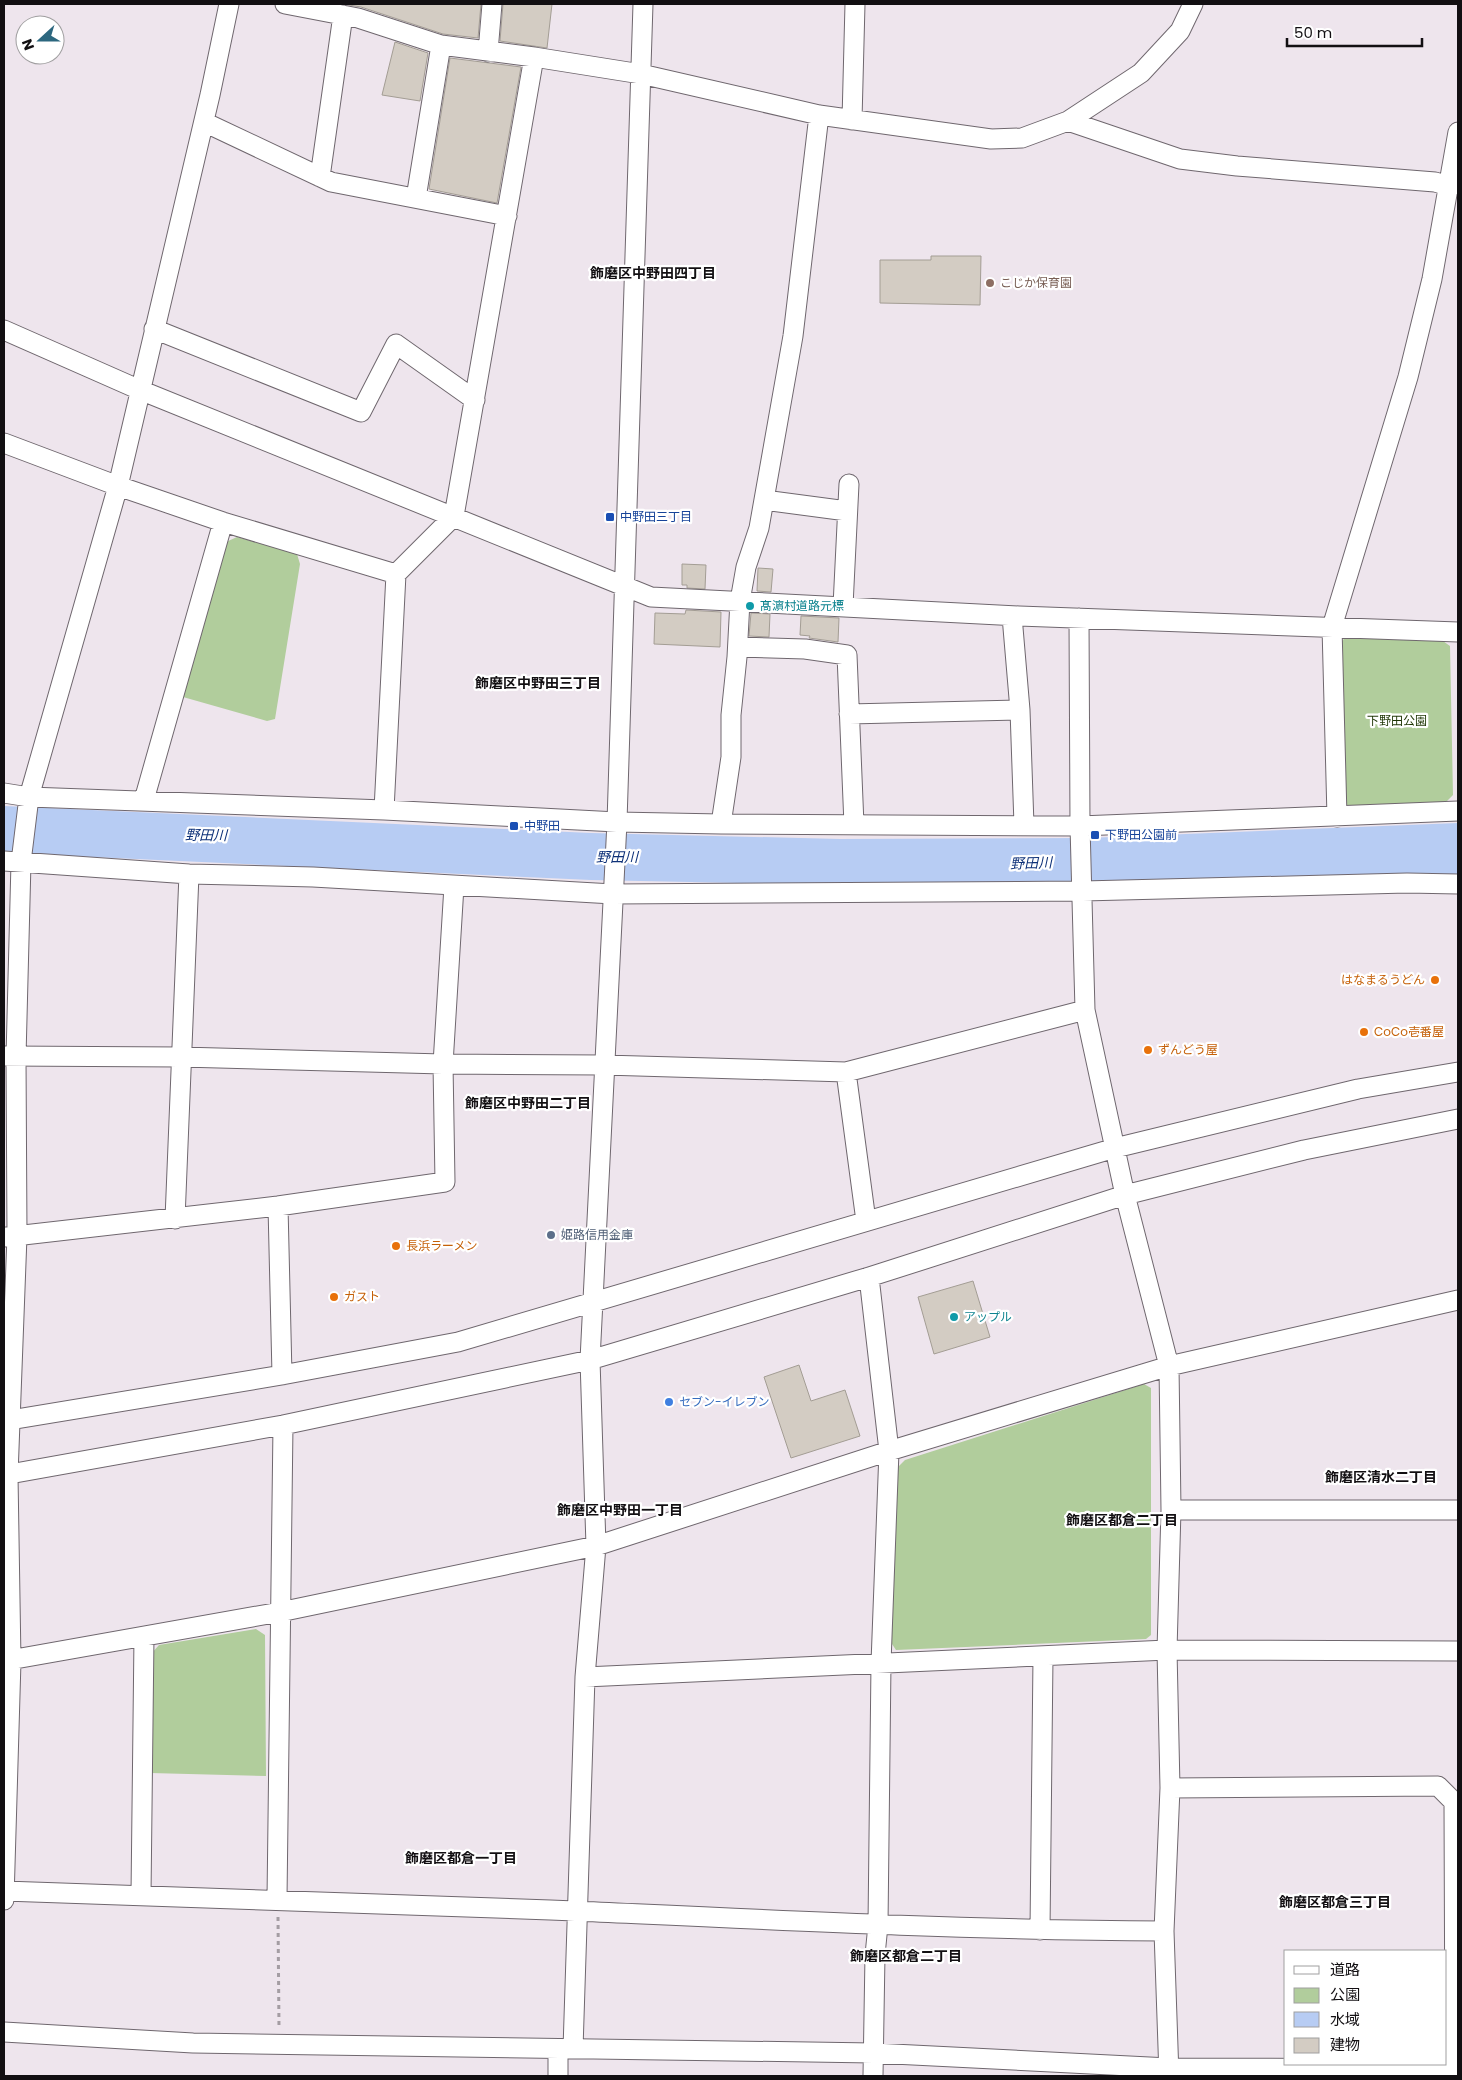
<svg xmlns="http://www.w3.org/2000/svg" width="1462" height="2080" font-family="Poppins,'Noto Sans JP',sans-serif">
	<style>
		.green { fill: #b1cd9c }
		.water { fill: #b7ccf3 }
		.building { fill: #d3ccc3; stroke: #a39d94 }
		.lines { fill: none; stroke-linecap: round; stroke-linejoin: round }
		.minor-casing { stroke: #6f676e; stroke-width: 21 }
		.path { stroke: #a49da3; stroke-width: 3; stroke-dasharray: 4 4; stroke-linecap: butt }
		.minor { stroke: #fff; stroke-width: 19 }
		.education-dot { fill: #8d6e63; stroke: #fff; stroke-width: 2 }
		.transit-dot { fill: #1a4fb4; stroke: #fff; stroke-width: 2 }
		.culture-dot { fill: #0f9aa8; stroke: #fff; stroke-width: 2 }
		.food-dot { fill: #e8710a; stroke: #fff; stroke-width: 2 }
		.service-dot { fill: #5c6f8a; stroke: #fff; stroke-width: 2 }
		.shop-dot { fill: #3f7fe0; stroke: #fff; stroke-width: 2 }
		.labels { text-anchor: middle; stroke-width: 4.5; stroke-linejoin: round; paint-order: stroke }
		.education-label { font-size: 12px; fill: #785e54; stroke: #fff; text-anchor: start }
		.transit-label { font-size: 12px; fill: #164399; stroke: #fff; text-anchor: start }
		.culture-label { font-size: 12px; fill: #0d838f; stroke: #fff; text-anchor: start }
		.park-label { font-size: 12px; fill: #1e3505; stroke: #fff }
		.food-label { font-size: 12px; fill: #c56008; stroke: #fff; text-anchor: start }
		.service-label { font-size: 12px; fill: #4e5e75; stroke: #fff; text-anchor: start }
		.shop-label { font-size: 12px; fill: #366cbe; stroke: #fff; text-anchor: start }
		.neighbourhood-label { font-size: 14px; font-weight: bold; fill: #120f12; stroke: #fff }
		.water-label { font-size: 14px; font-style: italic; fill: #0e3178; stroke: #fff }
	</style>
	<rect width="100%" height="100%" fill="#eee5ed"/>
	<path class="green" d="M237,537L297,554L300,564L275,719L267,721L183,697L181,691L226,542Z
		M1345,637L1440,639L1450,646L1453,795L1444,804L1352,809L1345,803L1340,645Z
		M1144,1384L1151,1388V1635L1146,1639L896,1650L890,1641L897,1468L905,1460Z
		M256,1629L265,1635L266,1776L150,1773L151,1654L159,1645Z"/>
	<path class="water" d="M4,806L591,833L840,839L1087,838L1458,823V874L1090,882L841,885L591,880L5,853H4Z"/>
	<path class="building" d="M343,4H481L478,38L443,34L361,7Z
		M503,4H552L547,48L500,41Z
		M395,42L428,53L420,101L382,95Z
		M450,58L521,67L497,203L429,189Z
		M931,256H981L980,305L880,303V260H931Z
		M682,564L706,565L705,589L687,588V585H682Z
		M758,568L773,569L771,592L757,591Z
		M686,610L721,612L720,647L654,644L655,613L685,614Z
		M751,613L770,614L769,637L749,636Z
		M801,616L839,618L838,642L809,638L810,636L800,635Z
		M973,1281L990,1337L934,1354L918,1297Z
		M799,1365L811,1401L845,1390L860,1436L791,1458L764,1377Z"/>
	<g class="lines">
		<defs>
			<path id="minor" d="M285,4L358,18L441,45L534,57L641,74L819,115L991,139L1022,138L1068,121L1141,73L1180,31L1193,4
				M488,52L492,4
				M852,120L855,4
				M1068,121L1180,159L1237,166L1435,182L1449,186L1458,184
				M204,122L331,182L507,216
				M320,177L343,15
				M416,198L441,45
				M154,329L361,412L396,344L475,400
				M4,330L140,390L651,597L1019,616L1458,632
				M4,443L118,486L223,522L396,574
				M764,500L847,511
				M843,606L849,484
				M1012,616L1020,710L1024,825
				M1079,618L1080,826L1085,1010L1125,1195L1169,1366L1171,1510L1167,1650L1170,1788L1164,1931L1169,2076
				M738,647L805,649L847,655L854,825
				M849,714L1020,710
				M4,793L29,797L384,810L617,822L721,824L1080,826L1458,811
				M144,800L223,522
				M384,810L396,574L454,516L534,57
				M1337,817L1332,627L1408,377L1432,279L1458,132
				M721,824L731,757V715L737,657L740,601L746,567L759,528L793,336L819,115
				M4,861L189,874L313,877L613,894L1083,891L1407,883L1458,884
				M4,1056L181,1057L443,1064L604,1065L846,1072L1085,1010
				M846,1072L866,1221
				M278,1206L282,1375
				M175,1219L189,874
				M6,1237L278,1206L445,1182L443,1064L454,886
				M869,1277L889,1451L881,1663L878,1925L875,1955L873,2076
				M4,1421L282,1375L458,1342L1115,1148L1358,1089L1458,1072
				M4,1475L283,1425L590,1360L869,1277L1125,1195L1304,1150L1458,1119
				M1171,1510H1458
				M4,1661L280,1612L596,1546L889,1451L1169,1366L1458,1300
				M585,1677L1167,1650L1458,1651
				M1170,1788L1438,1786L1454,1802L1455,2069
				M4,1891C195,1896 385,1903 575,1911C772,1920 968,1930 1164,1931
				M141,1895L144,1636
				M277,1899L283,1425
				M4,1900L11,1661L8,1475L17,1236L16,1057L21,862L29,797L118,486L210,95L229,4
				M1040,1930L1043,1657
				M4,2032L193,2043L873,2053L1169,2068L1458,2069
				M573,2049L585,1677L596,1546L590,1360L617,822L643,4
				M558,2076V2049"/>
		</defs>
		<use href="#minor" class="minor-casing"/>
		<path class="path" d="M278,1917L279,2028"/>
		<use href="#minor" class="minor"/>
	</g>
	<circle class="education-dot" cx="990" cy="283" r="5"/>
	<g class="transit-dot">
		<rect x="605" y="512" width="10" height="10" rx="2.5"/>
		<rect x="509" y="821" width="10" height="10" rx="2.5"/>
		<rect x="1090" y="830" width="10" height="10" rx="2.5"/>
	</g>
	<g class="culture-dot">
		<circle cx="750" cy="606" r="5"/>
		<circle cx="954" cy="1317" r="5"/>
	</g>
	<g class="food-dot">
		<circle cx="1435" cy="980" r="5"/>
		<circle cx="1364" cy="1032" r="5"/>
		<circle cx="1148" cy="1050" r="5"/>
		<circle cx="396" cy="1246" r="5"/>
		<circle cx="334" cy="1297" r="5"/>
	</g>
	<circle class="service-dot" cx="551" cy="1235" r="5"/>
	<circle class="shop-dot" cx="669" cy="1402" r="5"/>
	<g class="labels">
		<g class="education-label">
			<text x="1000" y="287">こじか保育園</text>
		</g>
		<g class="transit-label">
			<text x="620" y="521">中野田三丁目</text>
			<text x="524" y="830">中野田</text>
			<text x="1105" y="839">下野田公園前</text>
		</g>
		<g class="culture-label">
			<text x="760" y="610">髙濵村道路元標</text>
			<text x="964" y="1321">アップル</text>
		</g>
		<g class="park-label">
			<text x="1397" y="725">下野田公園</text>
		</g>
		<g class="food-label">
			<text x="1425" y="984" text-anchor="end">はなまるうどん</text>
			<text x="1374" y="1036">CoCo壱番屋</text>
			<text x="1158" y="1054">ずんどう屋</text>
			<text x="406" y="1250">長浜ラーメン</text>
			<text x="344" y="1301">ガスト</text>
		</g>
		<g class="service-label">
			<text x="561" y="1239">姫路信用金庫</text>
		</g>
		<g class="shop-label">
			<text x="679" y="1406">セブン-イレブン</text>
		</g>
		<g class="neighbourhood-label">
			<text x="653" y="278">飾磨区中野田四丁目</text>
			<text x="538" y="688">飾磨区中野田三丁目</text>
			<text x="528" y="1108">飾磨区中野田二丁目</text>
			<text x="1381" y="1482">飾磨区清水二丁目</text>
			<text x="620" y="1515">飾磨区中野田一丁目</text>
			<text x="1122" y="1525">飾磨区都倉二丁目</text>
			<text x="461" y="1863">飾磨区都倉一丁目</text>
			<text x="1335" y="1907">飾磨区都倉三丁目</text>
			<text x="906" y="1961">飾磨区都倉二丁目</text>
		</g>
		<g class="water-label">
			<text transform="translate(206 835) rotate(1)" y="5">野田川</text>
			<text x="617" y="862">野田川</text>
			<text transform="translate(1031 863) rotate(-2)" y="5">野田川</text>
		</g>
	</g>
	<rect width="1462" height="2080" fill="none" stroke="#120f12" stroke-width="10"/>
	<rect x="1284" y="1950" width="162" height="115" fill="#ffffff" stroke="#a09fa0"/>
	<rect x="1294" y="1966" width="25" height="8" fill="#ffffff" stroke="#a09fa0"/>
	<text x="1330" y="1975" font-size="15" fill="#120f12">道路</text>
	<rect x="1294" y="1988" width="25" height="15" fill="#b1cd9c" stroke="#a09fa0"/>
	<text x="1330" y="2000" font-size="15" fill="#120f12">公園</text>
	<rect x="1294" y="2012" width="25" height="15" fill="#b7ccf3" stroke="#a09fa0"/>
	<text x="1330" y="2025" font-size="15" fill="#120f12">水域</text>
	<rect x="1294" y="2038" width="25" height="15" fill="#d3ccc3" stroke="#a09fa0"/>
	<text x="1330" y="2050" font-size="15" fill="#120f12">建物</text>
	<g transform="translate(40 40) rotate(249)"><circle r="24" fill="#ffffff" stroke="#a09fa0"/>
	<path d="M0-4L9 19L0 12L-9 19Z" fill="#2c677f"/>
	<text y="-8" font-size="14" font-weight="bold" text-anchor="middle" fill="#120f12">N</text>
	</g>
	<path d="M1287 38v8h135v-8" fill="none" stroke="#120f12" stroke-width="2.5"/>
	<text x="1294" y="38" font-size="15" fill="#120f12" stroke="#ffffff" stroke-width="4" paint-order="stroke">50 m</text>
</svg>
